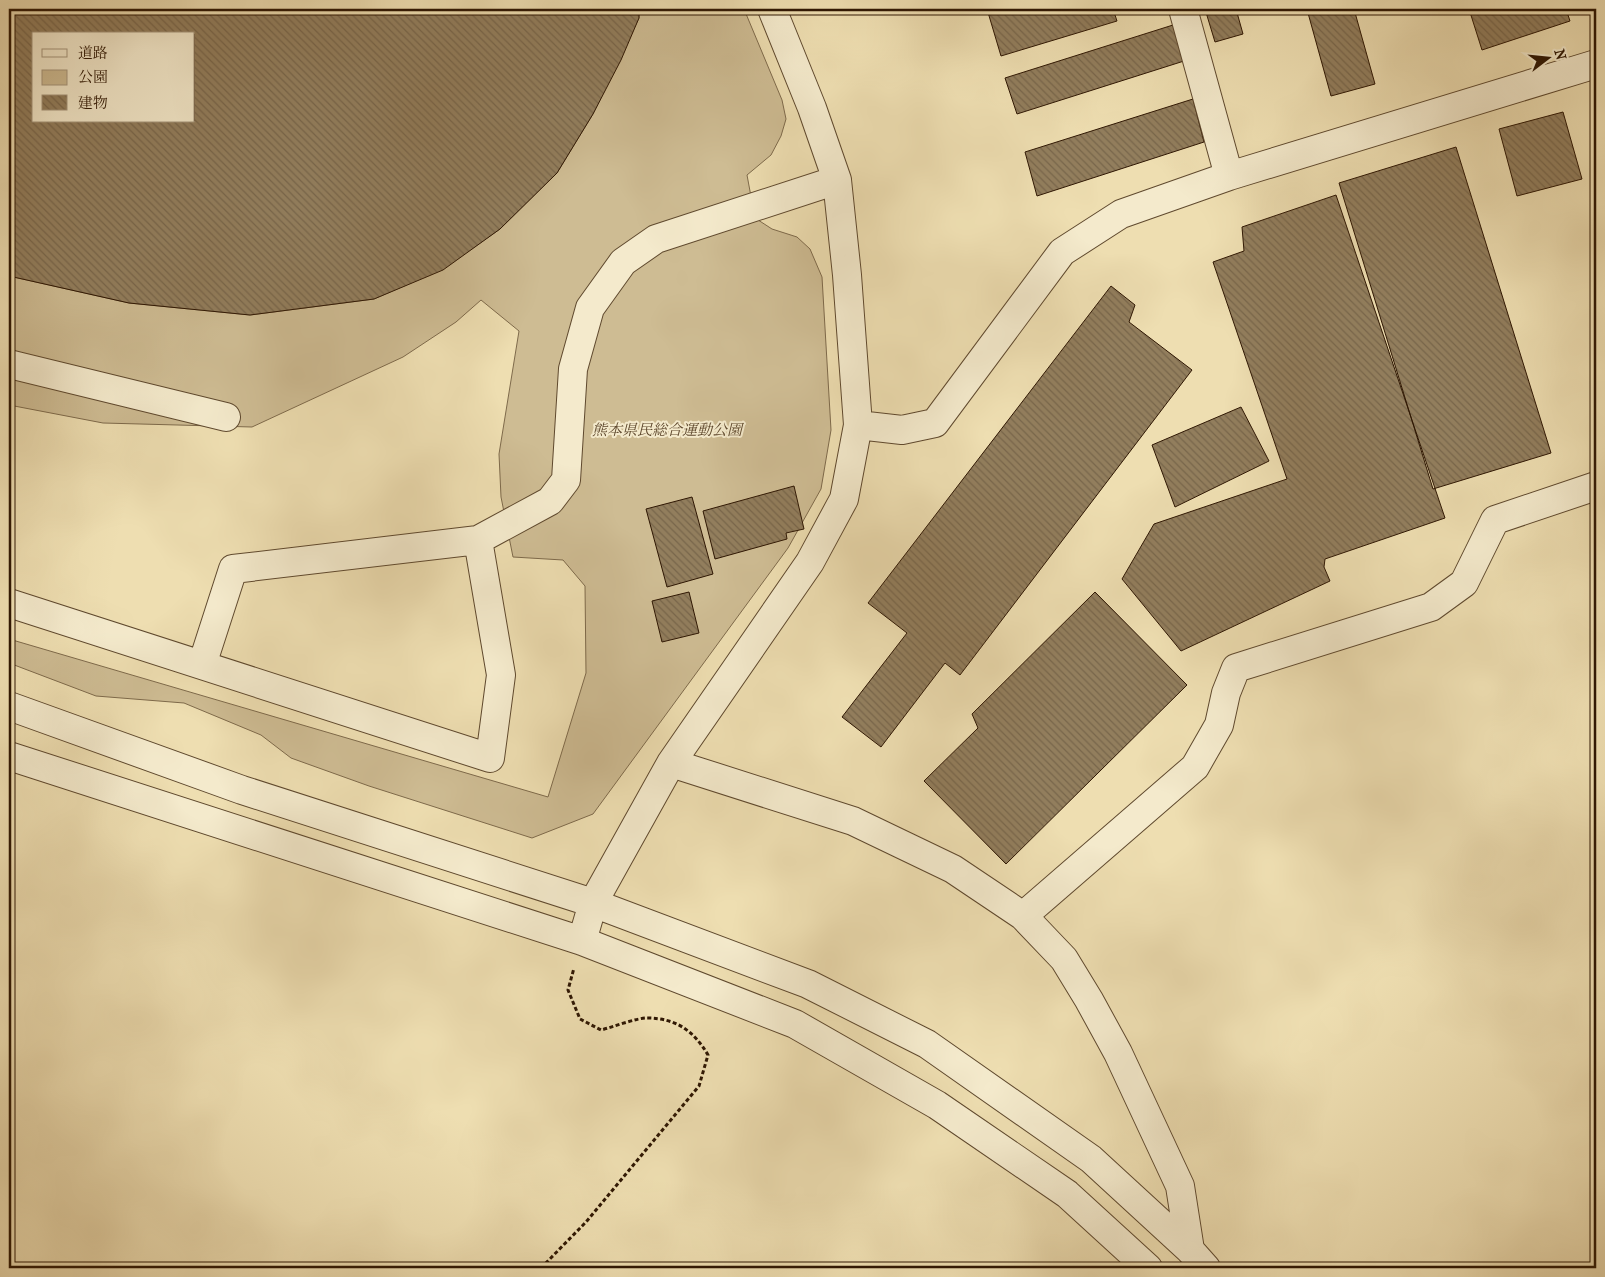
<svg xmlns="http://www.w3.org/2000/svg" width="1605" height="1277" font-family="'IM FELL French Canon','Noto Serif JP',serif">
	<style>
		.park { fill: #cebc93; stroke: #7e6a4b }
		.building { fill: url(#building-back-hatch); stroke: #2f1703; fill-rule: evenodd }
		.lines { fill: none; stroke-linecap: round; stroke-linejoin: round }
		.minor-casing { stroke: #5f492e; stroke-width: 30 }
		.path { stroke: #2f1703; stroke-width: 3; stroke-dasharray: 4 2.5; stroke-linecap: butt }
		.minor { stroke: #f4eacc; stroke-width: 28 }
		.labels { text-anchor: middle; stroke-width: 4; stroke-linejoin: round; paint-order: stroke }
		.park-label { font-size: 15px; font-style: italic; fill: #5f492e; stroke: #f4eacc }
	</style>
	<defs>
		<pattern id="building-back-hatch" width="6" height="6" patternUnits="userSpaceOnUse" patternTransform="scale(1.25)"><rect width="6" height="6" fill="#927e5d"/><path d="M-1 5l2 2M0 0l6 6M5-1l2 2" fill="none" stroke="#78664b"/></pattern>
	</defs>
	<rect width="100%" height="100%" fill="#eedeb1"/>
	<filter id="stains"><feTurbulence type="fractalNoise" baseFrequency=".004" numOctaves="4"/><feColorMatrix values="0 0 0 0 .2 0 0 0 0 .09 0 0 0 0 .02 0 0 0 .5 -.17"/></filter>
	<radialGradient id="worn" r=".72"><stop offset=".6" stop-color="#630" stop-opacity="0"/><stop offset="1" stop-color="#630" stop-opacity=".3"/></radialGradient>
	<path class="park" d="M639,9H744L782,100L786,119L781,136L771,155L747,175L755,218L772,229L797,237L810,249L822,277L831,430L821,489L788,548L593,814L532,838L369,786L291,758L261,735L184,703L96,696L9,663V639L548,797L586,673L585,586L563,560L513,557L501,497L499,454L519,331L481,300L456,322L403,357L252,427L103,423L9,405V276L129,303L250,315L374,299L443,269L500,229L557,173L593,114L639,18Z"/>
	<path class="building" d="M9,9H639V18L621,60L593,114L557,173L500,229L443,270L374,299L250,315L129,303L9,276ZM34,34H194V121H34Z
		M987,9H1113L1117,21L1001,56Z
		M1205,9H1236L1243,34L1215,42Z
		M1322,9H1354L1375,84L1331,96L1308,13Z
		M1469,9H1566L1570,21L1482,50Z
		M1173,25L1184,61L1017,114L1005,78Z
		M1193,99L1204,142L1037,196L1025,152Z
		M1563,112L1582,179L1517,196L1499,129Z
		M1456,147L1551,453L1433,489L1339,183Z
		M1336,195L1445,518L1325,559L1324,567L1330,581L1181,651L1122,579L1154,524L1287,479L1213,262L1244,251L1242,227Z
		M1111,286L1135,305L1129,322L1192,370L960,675L945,663L881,747L842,717L907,633L868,603Z
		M1241,407L1269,461L1175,507L1152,445Z
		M794,486L804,529L786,533L787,539L715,559L703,511Z
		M692,497L713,574L667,587L646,509Z
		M689,592L699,633L662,642L652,601Z
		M1095,592L1187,685L1006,864L924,781L978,728L972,714Z"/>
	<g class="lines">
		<defs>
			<path id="minor" d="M1183,9L1229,176
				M9,364L226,417
				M858,425L902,430L935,423L1062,252L1121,214L1229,176L1596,64
				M478,540L550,501L566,480L573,369L590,308L623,262L656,239L837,180
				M9,603L490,758L501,675L478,540L233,569L202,665
				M9,706L242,790L593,903L808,984L927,1044L1091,1159L1190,1250L1206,1268
				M9,756L582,941L795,1024L937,1105L1067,1194L1148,1268
				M671,763L853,821L953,869L1023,916L1064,959L1089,1000L1118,1053L1180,1186L1190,1250
				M1023,916L1195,767L1219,725L1226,693L1236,668L1431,607L1464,583L1495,520L1596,486
				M582,941L593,903L671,763L810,562L844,499L858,425L847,275L837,180L812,108L772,9"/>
		</defs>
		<use href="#minor" class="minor-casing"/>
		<path class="path" d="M541,1268L586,1222L699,1086L708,1055C694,1031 676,1018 647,1018C636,1018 613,1027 601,1030L580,1019L568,990L574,968"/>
		<use href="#minor" class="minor"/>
	</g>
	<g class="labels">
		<g class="park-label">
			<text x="667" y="435">熊本県民総合運動公園</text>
		</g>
	</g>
	<rect width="1605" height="1277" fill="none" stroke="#eedeb1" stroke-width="30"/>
	<rect x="10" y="10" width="1585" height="1257" fill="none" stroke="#2f1703" stroke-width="2.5"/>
	<rect x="15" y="15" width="1575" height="1247" fill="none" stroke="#2f1703"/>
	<rect x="32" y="32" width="162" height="90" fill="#f4eacc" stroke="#a5967c"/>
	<rect x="42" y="49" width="25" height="8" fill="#f4eacc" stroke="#a5967c"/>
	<text x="78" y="58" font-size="15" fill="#2f1703">道路</text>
	<rect x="42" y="70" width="25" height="15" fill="#cebc93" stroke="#a5967c"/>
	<text x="78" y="82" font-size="15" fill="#2f1703">公園</text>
	<rect x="42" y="95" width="25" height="15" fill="url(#building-back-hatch)" stroke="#a5967c"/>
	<text x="78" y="108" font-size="15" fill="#2f1703">建物</text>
	<g transform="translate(1548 58) rotate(74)" stroke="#f4eacc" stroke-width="4" paint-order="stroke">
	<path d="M0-4L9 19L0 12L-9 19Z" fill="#2f1703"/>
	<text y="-8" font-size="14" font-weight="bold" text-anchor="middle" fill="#2f1703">N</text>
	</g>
	<rect width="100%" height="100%" filter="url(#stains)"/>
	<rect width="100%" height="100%" fill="url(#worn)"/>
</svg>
